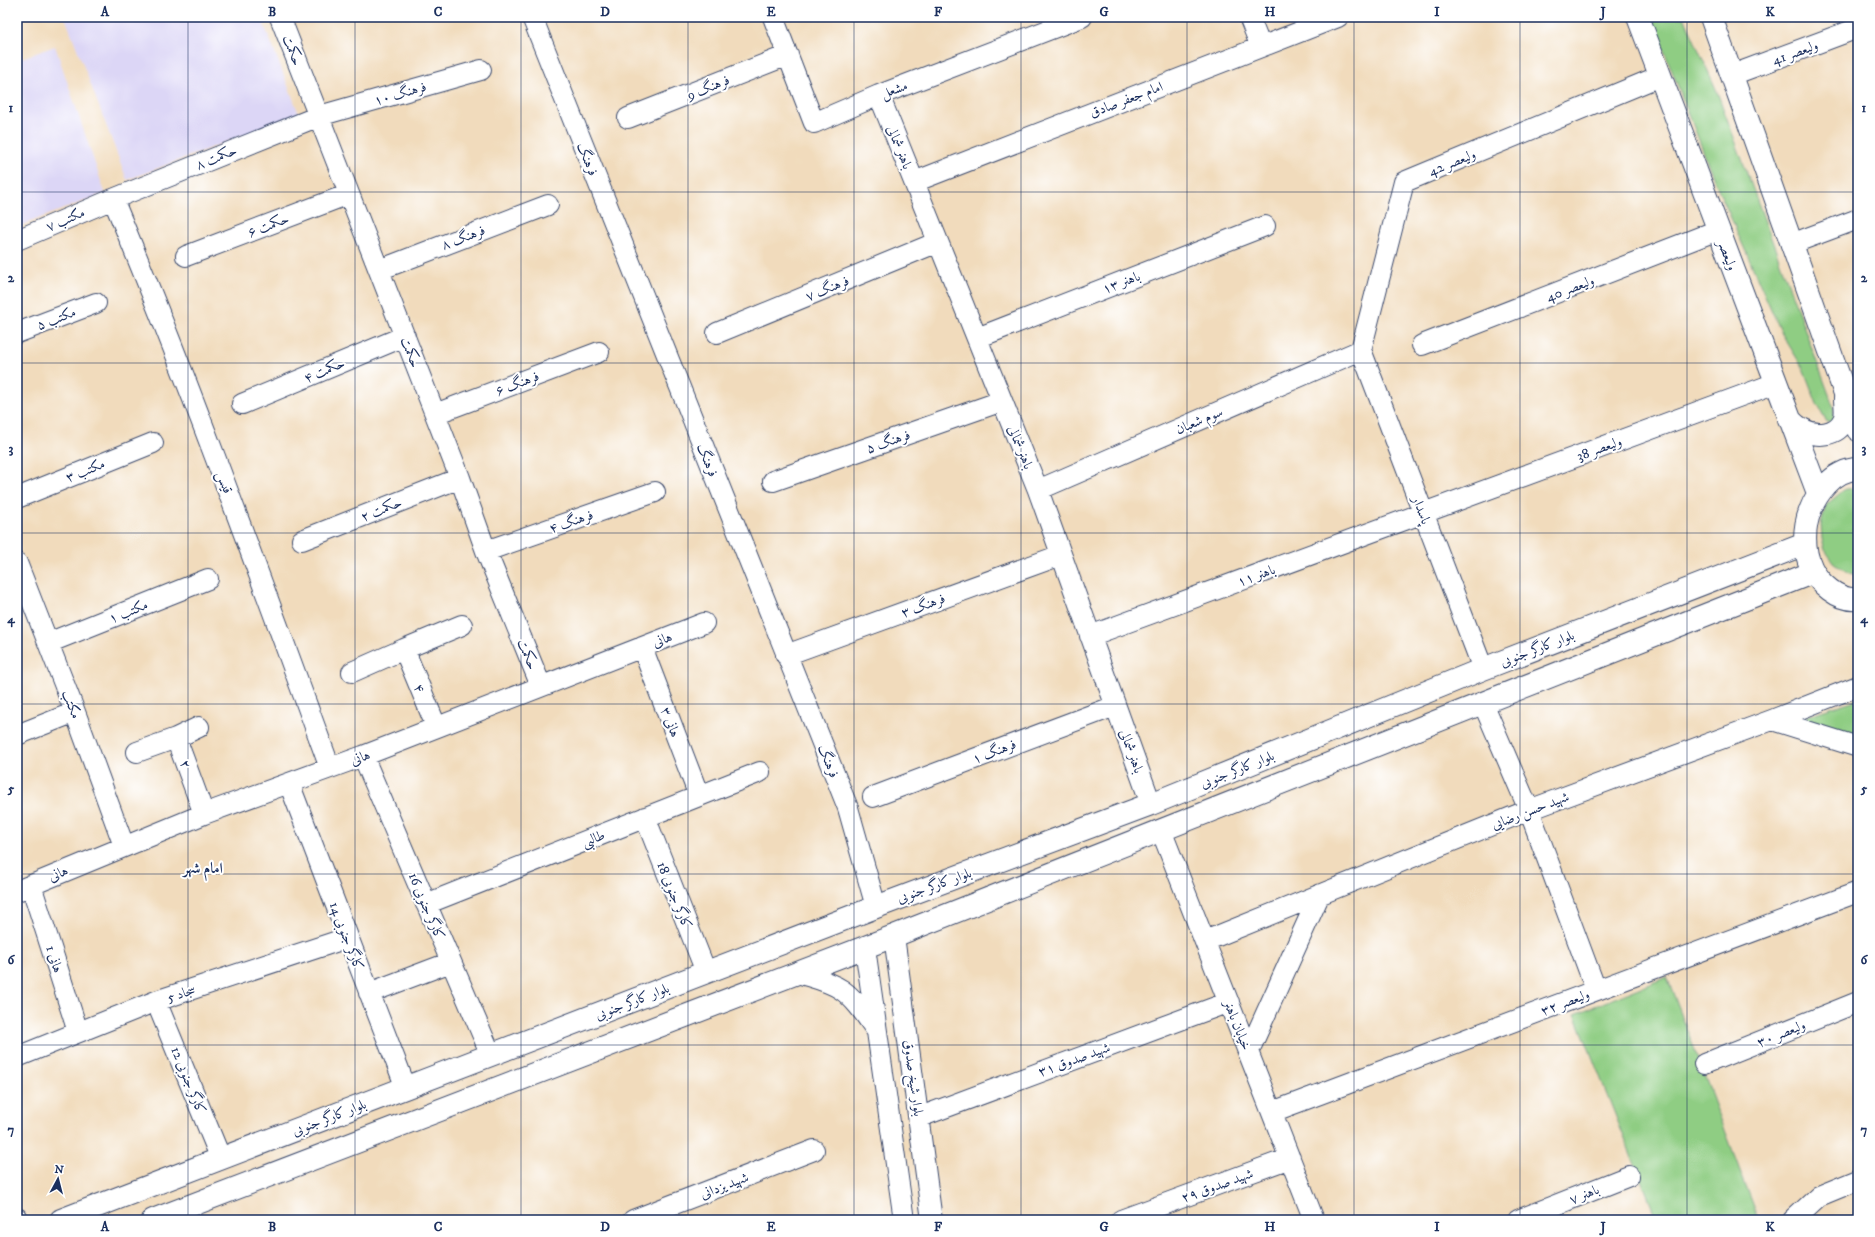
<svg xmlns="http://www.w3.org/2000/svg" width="1875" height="1237" font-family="'IM FELL DW Pica',Amiri,serif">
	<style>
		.built { fill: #dcd6f6 }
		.green { fill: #8fcd83; stroke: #557e70 }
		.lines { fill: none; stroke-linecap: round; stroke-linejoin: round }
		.minor-casing { stroke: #3b496c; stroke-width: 22 }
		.major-casing { stroke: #3b496c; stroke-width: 24 }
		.minor { stroke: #fff; stroke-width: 20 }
		.major { stroke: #fff; stroke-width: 22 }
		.grid { fill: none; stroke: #1b2f5e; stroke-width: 1; stroke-opacity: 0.55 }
		.labels { text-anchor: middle; stroke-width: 4; stroke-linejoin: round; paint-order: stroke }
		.street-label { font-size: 14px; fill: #1b2f5e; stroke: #fff }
		.neighbourhood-label { font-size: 15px; font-weight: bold; fill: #1b2f5e; stroke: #fff }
		.neatline { fill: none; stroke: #1b2f5e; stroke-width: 1.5 }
		.grid-label { font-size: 13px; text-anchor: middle; font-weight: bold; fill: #1b2f5e }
	</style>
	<rect width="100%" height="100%" fill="#fff"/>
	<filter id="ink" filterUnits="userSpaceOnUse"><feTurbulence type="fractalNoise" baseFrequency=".025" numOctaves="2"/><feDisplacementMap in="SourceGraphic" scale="8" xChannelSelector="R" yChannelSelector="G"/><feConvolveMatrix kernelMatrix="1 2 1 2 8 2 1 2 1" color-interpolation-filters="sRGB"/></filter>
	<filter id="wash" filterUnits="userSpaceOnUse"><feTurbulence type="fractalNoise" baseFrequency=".012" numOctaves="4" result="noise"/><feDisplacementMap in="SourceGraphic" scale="16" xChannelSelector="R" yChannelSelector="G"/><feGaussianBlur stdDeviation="0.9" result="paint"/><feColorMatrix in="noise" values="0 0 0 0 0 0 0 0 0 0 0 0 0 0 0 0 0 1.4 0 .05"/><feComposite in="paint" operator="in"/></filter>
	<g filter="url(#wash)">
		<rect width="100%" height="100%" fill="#f1dbbc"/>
		<path class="built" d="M65,17H261L299,114L127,180Z
			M55,46L105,193L17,227V60Z"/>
		<path class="green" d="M1651,17H1684L1716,89L1834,408L1833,421L1827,422L1817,404L1803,368L1782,334L1716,184Z
			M1858,488V575L1850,573L1834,563L1825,550L1822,539L1821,525L1826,505L1845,489Z
			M1858,699V736L1800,718Z
			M1667,977L1759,1220H1657L1575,1014Z"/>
	</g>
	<g filter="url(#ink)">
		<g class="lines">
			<defs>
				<path id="minor" d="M280,17L460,478L486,551L541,686
					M532,17L848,808L876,907
					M773,17L814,123L879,95L1082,17
					M1249,17L1261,47
					M1732,75L1858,28
					M879,95L1038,490L1151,804
					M628,118L788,55
					M914,182L1338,17
					M113,199C191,386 260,577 330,768
					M17,240L113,199L319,116L481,70
					M1791,244L1858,219
					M186,256L349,194
					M379,270L548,205
					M17,333L96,303
					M717,333L938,242
					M977,338L1265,226
					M1422,345L1718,230
					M1361,350L1404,182L1660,76
					M1361,350L1483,669
					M242,404L405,336
					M435,414L599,352
					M773,481L1002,401
					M1038,490L1361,350
					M17,498L153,443
					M302,540L460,478
					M486,551L655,492
					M17,563L75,712L124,846
					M1090,636L1776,383
					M48,643L208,579
					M642,647L699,796
					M404,649L462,625
					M786,655L1061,555
					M352,672L404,649L436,726
					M1483,703L1529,810L1596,990
					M1772,720L1858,747
					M199,727L176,738L204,814
					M17,735L75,712
					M137,752L176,738
					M363,756L491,1055
					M289,783L406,1088
					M873,797L1115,706
					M645,817L706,972
					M1161,830L1314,1220
					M31,885L78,1032
					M17,891L204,814L363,756L704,623
					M426,904L760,772
					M894,936L932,1220
					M1205,941L1529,810L1772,720L1858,686
					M865,948L904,1220
					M798,973C813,978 829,981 842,990C856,1000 866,1016 876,1030
					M369,993L451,962
					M156,1001L221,1159
					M1249,1051L1319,896
					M17,1057L156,1001L347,938
					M1704,1064L1858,1002
					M1272,1112L1858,892
					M920,1117L1229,1002
					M17,1218L18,1220
					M633,1220L814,1150
					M1121,1220L1290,1158
					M1518,1220L1629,1176
					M1793,1220L1819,1196L1858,1180"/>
				<path id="major" d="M1638,17L1818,493
					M1711,17L1858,430
					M1789,419C1793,422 1797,427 1802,429C1815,437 1837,436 1844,420C1847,414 1845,405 1845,398
					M1858,469C1846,469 1834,476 1826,485C1799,513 1796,565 1830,590C1838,596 1847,600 1858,599
					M61,1220L876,907L1151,804L1483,669L1805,544
					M153,1220L894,936L1814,572"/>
			</defs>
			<use href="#minor" class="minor-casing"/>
			<use href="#major" class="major-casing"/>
			<use href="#minor" class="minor"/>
			<use href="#major" class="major"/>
		</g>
	</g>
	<path class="grid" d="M188,17V1220M355,17V1220M521,17V1220M688,17V1220M854,17V1220M1021,17V1220M1187,17V1220M1354,17V1220M1520,17V1220M1687,17V1220M17,192H1858M17,363H1858M17,533H1858M17,704H1858M17,874H1858M17,1045H1858"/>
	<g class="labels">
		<g class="street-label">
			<text transform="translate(293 50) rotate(69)" y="5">حکمت</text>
			<text transform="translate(1795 52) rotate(-20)" y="5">ولیعصر 41</text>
			<text transform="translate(708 87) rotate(-22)" y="5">فرهنگ 9</text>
			<text transform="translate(894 89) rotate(-21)" y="5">مشعل</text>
			<text transform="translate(400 93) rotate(-16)" y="5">فرهنگ ۱۰</text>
			<text transform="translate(1126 99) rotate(-21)" y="5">امام جعفر صادق</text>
			<text transform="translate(900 147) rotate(68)" y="5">باهنر شمالی</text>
			<text transform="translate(216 157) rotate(-22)" y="5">حکمت ۸</text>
			<text transform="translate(588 159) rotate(68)" y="5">فرهنگ</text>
			<text transform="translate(1452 162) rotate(-22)" y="5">ولیعصر 42</text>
			<text transform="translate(65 219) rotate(-23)" y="5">مکتب ۷</text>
			<text transform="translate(268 225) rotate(-21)" y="5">حکمت ۶</text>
			<text transform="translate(463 237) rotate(-21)" y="5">فرهنگ ۸</text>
			<text transform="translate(1728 255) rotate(69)" y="5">ولیعصر</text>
			<text transform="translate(1121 282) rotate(-21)" y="5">باهنر ۱۳</text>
			<text transform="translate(827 288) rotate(-22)" y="5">فرهنگ ۷</text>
			<text transform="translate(1570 288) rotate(-21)" y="5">ولیعصر 40</text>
			<text transform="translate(56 318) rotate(-21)" y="5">مکتب ۵</text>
			<text transform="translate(411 352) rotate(69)" y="5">حکمت</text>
			<text transform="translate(324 370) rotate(-23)" y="5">حکمت ۴</text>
			<text transform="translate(517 383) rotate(-21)" y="5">فرهنگ ۶</text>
			<text transform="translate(1199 420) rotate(-23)" y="5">سوم شعبان</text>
			<text transform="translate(888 441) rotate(-19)" y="5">فرهنگ ۵</text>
			<text transform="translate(1021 447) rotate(68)" y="5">باهنر شمالی</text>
			<text transform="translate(1599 448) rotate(-20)" y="5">ولیعصر 38</text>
			<text transform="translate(708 460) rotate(68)" y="5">فرهنگ</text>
			<text transform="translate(85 470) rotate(-22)" y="5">مکتب ۳</text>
			<text transform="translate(225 482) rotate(69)" y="5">قیس</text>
			<text transform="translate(381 509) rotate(-22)" y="5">حکمت ۲</text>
			<text transform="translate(1422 510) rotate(69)" y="5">پاسدار</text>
			<text transform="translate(571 521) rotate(-19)" y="5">فرهنگ ۴</text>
			<text transform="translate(1256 575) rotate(-20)" y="5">باهنر ۱۱</text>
			<text transform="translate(923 605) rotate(-20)" y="5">فرهنگ ۳</text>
			<text transform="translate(128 611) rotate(-22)" y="5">مکتب ۱</text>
			<text transform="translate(662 639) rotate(-21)" y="5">هانی</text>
			<text transform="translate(1537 648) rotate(-21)" y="5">بلوار کارگر جنوبی</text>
			<text transform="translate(528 654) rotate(68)" y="5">حکمت</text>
			<text transform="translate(420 688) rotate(68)" y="5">۴</text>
			<text transform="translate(72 704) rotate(69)" y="5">مکتب</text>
			<text transform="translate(671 722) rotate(69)" y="5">هانی ۳</text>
			<text transform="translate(994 751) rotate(-21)" y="5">فرهنگ ۱</text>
			<text transform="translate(1132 751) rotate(70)" y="5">باهنر شمالی</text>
			<text transform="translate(360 757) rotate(-21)" y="5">هانی</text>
			<text transform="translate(829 761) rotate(68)" y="5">فرهنگ</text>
			<text transform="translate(186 764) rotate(70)" y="5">۲</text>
			<text transform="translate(1237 769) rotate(-22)" y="5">بلوار کارگر جنوبی</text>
			<text transform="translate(1530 810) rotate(-21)" y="5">شهید حسن رضایی</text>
			<text transform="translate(593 838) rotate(-21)" y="5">طالبی</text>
			<text transform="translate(58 873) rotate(-23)" y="5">هانی</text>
			<text transform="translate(934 885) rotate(-20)" y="5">بلوار کارگر جنوبی</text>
			<text transform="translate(675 895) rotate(68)" y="5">کارگر جنوبی 18</text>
			<text transform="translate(427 906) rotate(67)" y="5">کارگر جنوبی 16</text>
			<text transform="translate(347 936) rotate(69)" y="5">کارگر جنوبی 14</text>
			<text transform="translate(55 959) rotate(72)" y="5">هانی 1</text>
			<text transform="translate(181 993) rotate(-18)" y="5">سجاد 5</text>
			<text transform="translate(632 1001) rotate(-21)" y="5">بلوار کارگر جنوبی</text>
			<text transform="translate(1565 1002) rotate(-21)" y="5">ولیعصر ۳۲</text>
			<text transform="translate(1238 1025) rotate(68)" y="5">خیابان باهنر</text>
			<text transform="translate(1781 1033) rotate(-22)" y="5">ولیعصر ۳۰</text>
			<text transform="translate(1074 1059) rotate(-20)" y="5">شهید صدوق ۳۱</text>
			<text transform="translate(914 1078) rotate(82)" y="5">بلوار شیخ صدوق</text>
			<text transform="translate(189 1080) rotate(68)" y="5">کارگر جنوبی 12</text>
			<text transform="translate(329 1117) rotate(-21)" y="5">بلوار کارگر جنوبی</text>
			<text transform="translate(724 1185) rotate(-21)" y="5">شهید یزدانی</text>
			<text transform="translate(1217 1185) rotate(-20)" y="5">شهید صدوق ۲۹</text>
			<text transform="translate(1584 1194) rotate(-22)" y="5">باهنر ۷</text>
		</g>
		<g class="neighbourhood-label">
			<text x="203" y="873">امام شهر</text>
		</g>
	</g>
	<rect width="1875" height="1237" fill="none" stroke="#fff" stroke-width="44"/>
	<g transform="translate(58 1179) rotate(7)" stroke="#ffffff" stroke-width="3" paint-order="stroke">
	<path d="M0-3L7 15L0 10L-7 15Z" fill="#1b2f5e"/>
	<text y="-6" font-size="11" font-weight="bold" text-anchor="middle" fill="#1b2f5e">N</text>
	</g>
	<rect x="22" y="22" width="1831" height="1193" class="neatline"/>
	<g class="grid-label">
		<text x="105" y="16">A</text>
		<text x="272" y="16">B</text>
		<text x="438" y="16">C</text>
		<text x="605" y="16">D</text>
		<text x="771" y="16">E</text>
		<text x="938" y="16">F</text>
		<text x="1104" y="16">G</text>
		<text x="1270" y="16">H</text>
		<text x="1437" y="16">I</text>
		<text x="1603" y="16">J</text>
		<text x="1770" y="16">K</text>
		<text x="11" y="112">1</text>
		<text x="1864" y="112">1</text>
		<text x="11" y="282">2</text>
		<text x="1864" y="282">2</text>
		<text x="11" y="453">3</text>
		<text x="1864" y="453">3</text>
		<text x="11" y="623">4</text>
		<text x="1864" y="623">4</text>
		<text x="11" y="793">5</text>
		<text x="1864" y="793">5</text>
		<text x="11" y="964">6</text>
		<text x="1864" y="964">6</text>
		<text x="11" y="1134">7</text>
		<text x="1864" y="1134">7</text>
		<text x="105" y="1231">A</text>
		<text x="272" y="1231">B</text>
		<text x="438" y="1231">C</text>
		<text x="605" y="1231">D</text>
		<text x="771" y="1231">E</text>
		<text x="938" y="1231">F</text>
		<text x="1104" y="1231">G</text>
		<text x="1270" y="1231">H</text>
		<text x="1437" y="1231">I</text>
		<text x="1603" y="1231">J</text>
		<text x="1770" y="1231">K</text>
	</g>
</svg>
